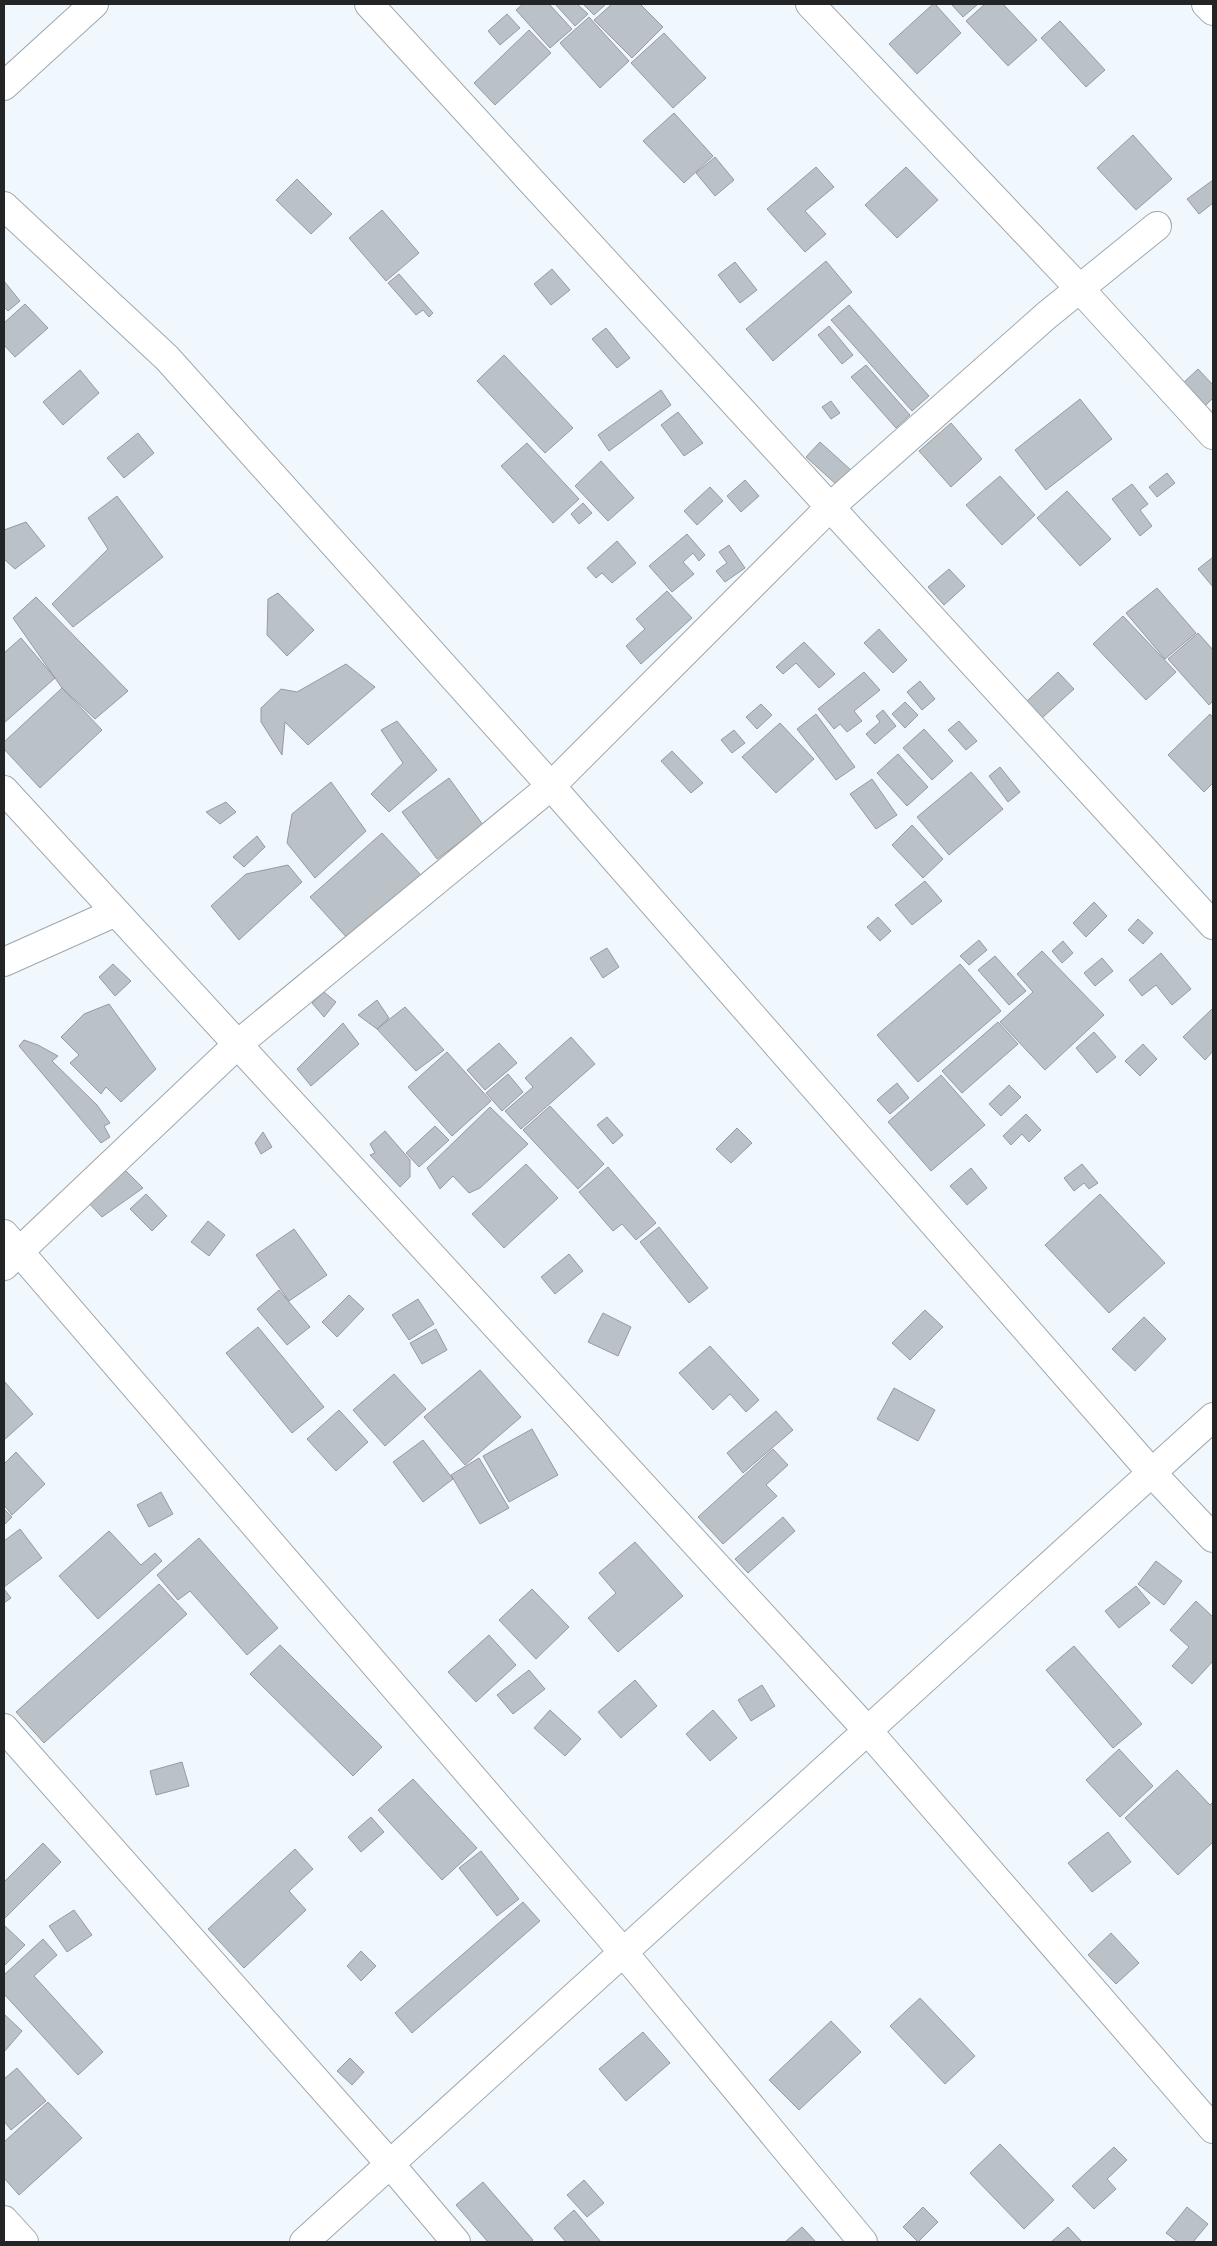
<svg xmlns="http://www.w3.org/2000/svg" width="1217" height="2246" font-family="Inter,sans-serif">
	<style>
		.building { fill: #bac1c7; stroke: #959ba1 }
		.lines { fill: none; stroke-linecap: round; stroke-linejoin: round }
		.minor-casing { stroke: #a1a8ad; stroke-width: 30 }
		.minor { stroke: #fff; stroke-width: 28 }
	</style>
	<rect width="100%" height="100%" fill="#f0f7fd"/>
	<path class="building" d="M523,4H549L572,29L550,48L516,10Z
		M555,4H577L588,14L575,26Z
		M583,4H606L594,15Z
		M612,4H640L663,27L632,58L594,20Z
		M933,4H935L961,33L917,74L889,44Z
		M951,4H978L963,17Z
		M985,4H1003L1037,40L1008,66L966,21Z
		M507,14L520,28L500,45L488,31Z
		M589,17L629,61L600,88L560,43Z
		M1060,21L1105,70L1086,87L1041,38Z
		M529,30L551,53L495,105L474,83Z
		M664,33L706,78L673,108L631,63Z
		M674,113L713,156L684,183L643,141Z
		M1133,135L1172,179L1136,210L1097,168Z
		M715,157L734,180L715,196L696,173Z
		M816,167L834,187L805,211L826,234L805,252L767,209Z
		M906,167L938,200L897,238L865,205Z
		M297,179L332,214L311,234L276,200Z
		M1213,180V203L1199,214L1187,199Z
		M382,210L419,253L386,281L349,238Z
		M826,261L852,292L773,361L746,329Z
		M735,262L757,290L740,303L718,275Z
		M552,269L570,290L551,305L534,284Z
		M399,274L433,313L429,317L423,310L416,315L388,283Z
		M4,281L20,301L8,311L4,307Z
		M25,304L48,328L15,357L4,345V323Z
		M849,305L929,396L912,411L831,320Z
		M829,326L853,355L842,364L818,335Z
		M606,328L630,358L617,368L592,339Z
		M504,355L573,428L545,453L477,381Z
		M866,365L910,415L896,428L851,377Z
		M1198,369L1213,385V398L1202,409L1181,385Z
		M80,370L99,393L63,425L43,402Z
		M661,390L671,405L609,451L598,435Z
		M1080,399L1112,439L1046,490L1015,450Z
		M831,401L840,413L831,419L822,407Z
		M678,412L703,443L684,456L661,425Z
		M951,423L982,459L951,487L919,451Z
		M138,433L154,453L124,478L107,458Z
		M820,442L852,471L838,486L806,457Z
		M527,443L579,499L553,523L501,466Z
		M601,461L634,498L608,521L575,486Z
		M1167,473L1175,483L1157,497L1149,487Z
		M1000,476L1035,515L1002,545L966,505Z
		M745,480L759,496L741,512L727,496Z
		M1132,484L1148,504L1140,510L1152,526L1140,536L1112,499Z
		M710,487L723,501L697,525L684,511Z
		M1067,491L1111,539L1080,566L1037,518Z
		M117,496L163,557L73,627L52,604L108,549L88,518Z
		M583,503L592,513L579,524L571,514Z
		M26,522L45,546L15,569L4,559V530Z
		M687,534L705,555L699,561L693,553L683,562L694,574L672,592L649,566Z
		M617,541L636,563L612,583L602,573L596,578L587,568Z
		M729,545L745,568L725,582L716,571L727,563L719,552Z
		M1213,557V587L1198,569Z
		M949,569L965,586L944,605L928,587Z
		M1157,588L1196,633L1165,659L1126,613Z
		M667,591L692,618L641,664L626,646L645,629L636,619Z
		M278,593L314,630L287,656L267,635L268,599Z
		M36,597L128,691L95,719L62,688L13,618Z
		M1123,616L1176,672L1146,700L1093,644Z
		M879,629L907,660L893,673L864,643Z
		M1198,633L1213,650V701L1209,705L1168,659Z
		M21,638L55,678L4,723V653Z
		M804,642L835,674L819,688L796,663L783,674L776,667Z
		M346,664L375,687L308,745L285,722L282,755L261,722V708L281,689L297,692Z
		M864,672L880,690L854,711L862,721L847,732L840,724L834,729L818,709Z
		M1058,672L1074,689L1042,718L1026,702Z
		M920,681L935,699L922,710L907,692Z
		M62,688L102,730L40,788L4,749V742Z
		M905,702L918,715L905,728L892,714Z
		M761,704L772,715L757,729L746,717Z
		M883,710L896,726L875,744L866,734L880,722L876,716Z
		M816,714L855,767L836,780L797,729Z
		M1210,714L1213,718V783L1204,792L1168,755Z
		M397,721L437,770L389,812L371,794L403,763L381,730Z
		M959,721L977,741L966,750L948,730Z
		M780,723L814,759L776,793L742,757Z
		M924,729L953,761L932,780L903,748Z
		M734,730L745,743L732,753L721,740Z
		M672,751L703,783L691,793L661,761Z
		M898,754L928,787L907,806L877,773Z
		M1000,767L1020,792L1008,802L989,776Z
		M971,772L1003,809L949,855L917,817Z
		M449,778L483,825L437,859L402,812Z
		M872,779L897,815L876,829L850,794Z
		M331,782L366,831L315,878L287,843L292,814Z
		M226,802L236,812L220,824L206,812Z
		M912,825L943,859L923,878L892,845Z
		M382,833L421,875L349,940L310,897Z
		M257,836L265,847L244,867L233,857Z
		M288,865L302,882L239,940L211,906L246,874Z
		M925,881L942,901L912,925L895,905Z
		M1094,902L1107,916L1086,937L1073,923Z
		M878,917L891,931L880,941L867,927Z
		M1138,919L1153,933L1143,944L1128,930Z
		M979,940L987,950L969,965L960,956Z
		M1063,941L1073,953L1062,963L1052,951Z
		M607,948L619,967L603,978L590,958Z
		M1042,951L1104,1015L1045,1070L1000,1022L1033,992L1017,974Z
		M1161,953L1191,989L1172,1005L1156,985L1142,996L1129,980Z
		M995,956L1026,991L1009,1005L978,970Z
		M1102,958L1113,971L1095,986L1084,973Z
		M113,964L131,981L115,996L99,977Z
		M960,964L1001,1011L918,1082L877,1035Z
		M324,992L336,1002L324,1017L312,1003Z
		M377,1000L389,1018L377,1029L358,1015Z
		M109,1004L156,1069L121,1102L106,1087L101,1094L70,1063L79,1055L61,1037L84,1014Z
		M405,1007L444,1050L416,1071L377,1029Z
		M1213,1008V1051L1205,1060L1183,1037Z
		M998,1022L1018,1044L962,1093L942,1071Z
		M343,1023L359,1044L311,1086L297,1069Z
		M1094,1032L1116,1057L1097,1073L1076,1048Z
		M571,1037L595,1064L521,1129L505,1111L533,1087L525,1078Z
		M24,1040L38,1045L58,1056L52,1061L97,1105L110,1123L104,1126L110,1137L101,1143L19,1046Z
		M499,1043L517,1063L485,1090L467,1070Z
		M1143,1044L1157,1059L1140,1076L1125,1061Z
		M447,1052L491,1101L452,1136L408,1087Z
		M508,1074L523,1092L502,1111L486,1093Z
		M941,1075L985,1125L931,1171L888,1122Z
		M897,1083L909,1098L890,1114L877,1100Z
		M1009,1085L1021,1097L1001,1116L989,1104Z
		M550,1106L604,1164L578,1189L523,1130Z
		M490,1107L528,1144L480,1188L469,1193L453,1176L440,1189L427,1168Z
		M1026,1114L1041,1130L1029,1142L1022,1134L1011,1145L1003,1136Z
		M607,1117L623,1135L613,1144L597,1125Z
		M435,1126L449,1140L419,1167L406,1153Z
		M737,1128L752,1143L731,1163L716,1149Z
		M385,1131L410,1160V1177L400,1187L370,1155L375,1153L370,1144Z
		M263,1132L272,1147L261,1154L255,1143Z
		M526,1164L558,1198L504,1248L472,1214Z
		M1082,1164L1098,1183L1089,1189L1084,1183L1074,1191L1064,1178Z
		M122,1167L143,1188L102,1217L84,1198Z
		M608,1167L656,1223L636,1240L622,1224L613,1231L579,1192Z
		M971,1168L987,1188L967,1205L950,1186Z
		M146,1194L167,1216L152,1231L130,1209Z
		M1100,1194L1165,1263L1109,1313L1045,1245Z
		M208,1221L225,1235L209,1256L191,1242Z
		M659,1227L708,1288L689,1303L640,1242Z
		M294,1229L327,1275L289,1301L256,1255Z
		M569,1254L583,1271L555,1294L541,1277Z
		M279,1290L310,1327L287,1345L257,1309Z
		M349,1295L364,1309L337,1337L322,1322Z
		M418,1299L434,1324L409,1340L392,1315Z
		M925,1310L943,1327L910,1360L892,1343Z
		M603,1313L631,1327L618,1356L588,1342Z
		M1144,1317L1166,1339L1135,1371L1112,1349Z
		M258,1327L324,1407L292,1433L226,1353Z
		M436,1329L447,1350L422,1364L410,1343Z
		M710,1346L759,1400L746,1412L730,1394L713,1410L679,1373Z
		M480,1370L521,1417L465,1465L424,1417Z
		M394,1374L426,1409L385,1446L353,1410Z
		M4,1381L33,1414L4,1440Z
		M894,1388L935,1410L918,1441L877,1419Z
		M339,1410L368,1442L336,1471L307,1439Z
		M776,1411L793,1430L743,1473L727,1453Z
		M532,1429L558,1475L509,1502L483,1456Z
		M423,1440L453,1479L423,1502L393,1462Z
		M773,1449L788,1465L766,1485L777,1496L723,1544L698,1517Z
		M16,1452L45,1484L12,1515L4,1505V1464Z
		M479,1458L509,1508L480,1524L451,1475Z
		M161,1492L173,1514L149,1527L137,1505Z
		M4,1509L12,1517L4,1525Z
		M783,1517L795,1531L748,1573L735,1559Z
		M20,1529L42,1558L4,1587V1541Z
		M109,1531L141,1565L155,1553L162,1561L98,1619L59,1576Z
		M199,1538L278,1628L247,1655L190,1591L178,1600L157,1575Z
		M635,1542L683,1596L618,1652L588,1618L616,1593L599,1573Z
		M1156,1561L1182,1581L1164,1605L1138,1584Z
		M159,1584L187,1614L44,1743L16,1712Z
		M1136,1586L1150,1603L1119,1628L1105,1611Z
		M4,1589L11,1598L4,1603Z
		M532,1589L569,1627L536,1659L499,1620Z
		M1196,1601L1213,1617V1661L1192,1684L1172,1666L1189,1647L1170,1630Z
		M489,1635L516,1665L476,1702L448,1672Z
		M280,1645L382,1747L353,1776L250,1674Z
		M1074,1646L1142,1724L1113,1748L1046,1670Z
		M529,1670L545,1689L513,1714L497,1695Z
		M635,1680L657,1706L621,1738L598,1712Z
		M762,1685L775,1706L751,1721L738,1700Z
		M550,1710L581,1739L565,1756L534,1728Z
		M713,1710L737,1738L710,1761L686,1734Z
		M1119,1749L1153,1786L1120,1817L1086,1780Z
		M182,1762L189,1786L156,1795L150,1771Z
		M1177,1770L1210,1805L1213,1802V1842L1178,1875L1125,1818Z
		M413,1779L477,1848L442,1880L378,1810Z
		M371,1817L384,1832L361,1852L348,1837Z
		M1108,1832L1131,1862L1092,1892L1068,1863Z
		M43,1843L61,1862L4,1919V1882Z
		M295,1849L313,1869L289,1891L306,1910L244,1968L208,1929Z
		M481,1851L519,1899L497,1916L459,1868Z
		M523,1902L540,1921L412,2033L395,2013Z
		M74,1910L92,1935L67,1952L49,1926Z
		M4,1925L25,1945L4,1966Z
		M1111,1933L1139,1963L1116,1984L1088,1955Z
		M43,1939L57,1955L34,1976L103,2052L78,2075L4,1994V1975Z
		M361,1951L376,1966L361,1981L347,1966Z
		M920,1998L975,2056L945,2084L890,2026Z
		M4,2014L22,2031L4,2052Z
		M831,2021L861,2052L799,2110L769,2080Z
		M643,2032L670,2063L626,2101L599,2069Z
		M350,2058L364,2072L352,2085L337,2071Z
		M17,2068L46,2101L11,2130L4,2121V2079Z
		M48,2102L82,2138L19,2195L4,2178V2142Z
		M1000,2144L1054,2200L1024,2229L970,2173Z
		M1114,2147L1127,2160L1107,2179L1116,2189L1094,2209L1072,2186Z
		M584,2180L604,2203L587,2217L567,2195Z
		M483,2182L533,2240L531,2242H488L456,2205Z
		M923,2207L938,2222L918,2242L903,2227Z
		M1187,2207L1208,2224L1193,2242H1178L1166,2233Z
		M574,2210L601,2242H566L554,2228Z
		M802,2227L816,2242H785Z
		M1068,2227L1082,2242H1051Z"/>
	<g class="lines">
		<defs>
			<path id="minor" d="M369,4L1213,925
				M810,4L1079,288L1213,435
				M1206,4L1213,11
				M4,86L94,4
				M4,206L167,358L551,786L1152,1473L1213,1538
				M4,790L868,1731L1213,2129
				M4,962L116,912
				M4,1234L623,1952L863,2242
				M4,1266L238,1044L551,786L829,508L1047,315L1157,226
				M4,1728L390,2164L456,2242
				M4,2220L24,2242
				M304,2242L1213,1417"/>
		</defs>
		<use href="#minor" class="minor-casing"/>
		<use href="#minor" class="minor"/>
	</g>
	<rect width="1217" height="2246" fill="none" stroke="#222426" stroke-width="10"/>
</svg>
